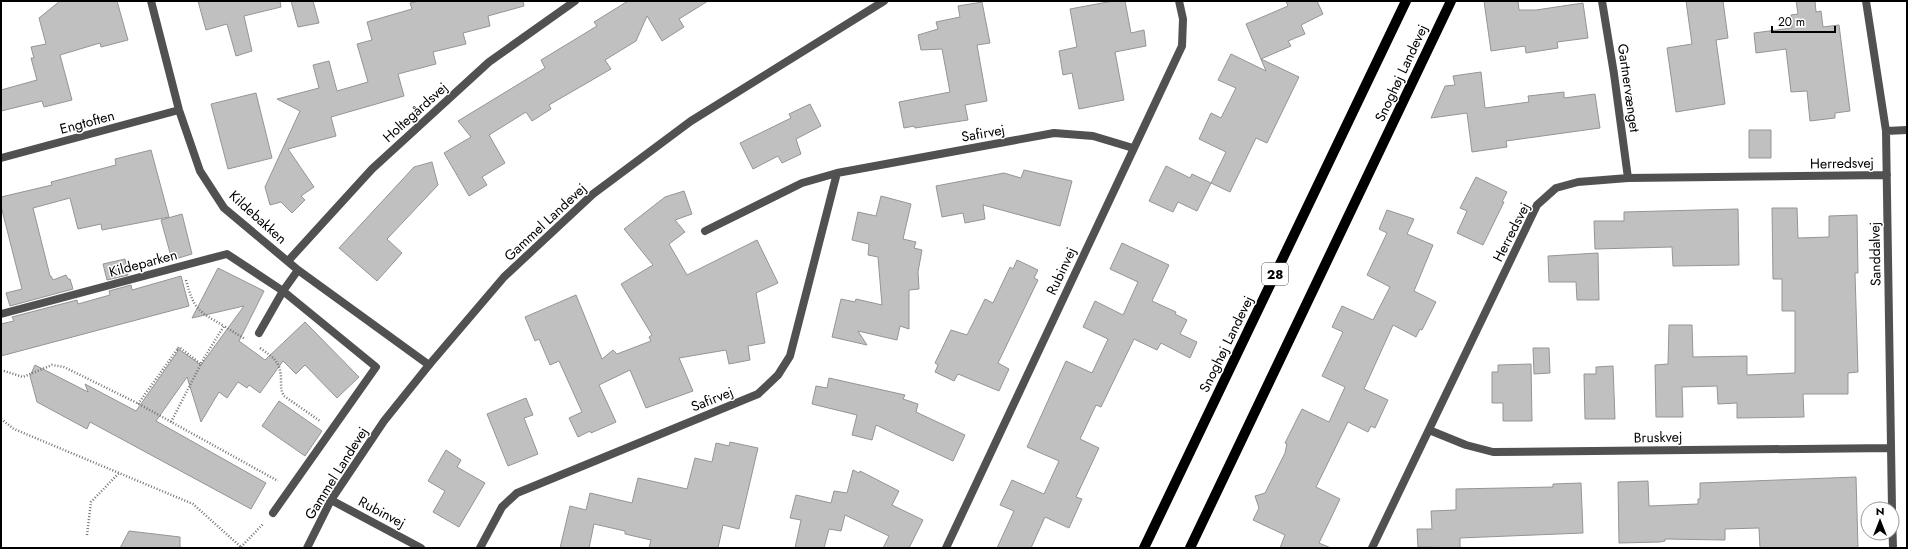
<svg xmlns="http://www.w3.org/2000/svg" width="1908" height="549" font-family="Jost,sans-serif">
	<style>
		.building { fill: #c0c0c0; stroke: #959595 }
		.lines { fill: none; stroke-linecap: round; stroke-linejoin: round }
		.path { stroke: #737373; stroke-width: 2.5; stroke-dasharray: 1 2; stroke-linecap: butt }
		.minor { stroke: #515151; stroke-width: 8 }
		.tertiary { stroke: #515151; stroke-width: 8 }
		.primary { stroke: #000; stroke-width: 10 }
		.labels { text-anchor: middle; stroke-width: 3; stroke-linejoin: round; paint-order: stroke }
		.shield { fill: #fff; stroke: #4c4c4c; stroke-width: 1 }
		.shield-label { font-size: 13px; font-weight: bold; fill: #000 }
		.street-label { font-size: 14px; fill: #000; stroke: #fff }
	</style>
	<rect width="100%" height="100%" fill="#fff"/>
	<path class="building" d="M60,1H117L128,40L101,47L100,43L60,55L72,100L44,107L42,101L1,111V90L37,80L31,58H34L31,47L46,44L39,18Z
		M198,1H280L281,7L244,16L252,51L236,56L227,24L206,30Z
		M291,1H313L319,23L298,27Z
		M419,1H523L524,6L488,16L490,26L463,33L466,44L433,52L436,64L398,74L404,96L331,117L336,136L288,149L314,187L301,196L305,200L292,213L281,202L270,205L265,187L300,111L277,99L319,88L313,65L329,61L337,91L368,82L357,44L372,40L367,22L412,9L410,3Z
		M628,1H708L679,19L684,27L662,41L647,16L636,41L605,60L611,69L549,105L551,109L532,121L526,112L489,135L505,163L482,177L487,185L469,196L444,153L471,137L458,121L545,68L541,60L597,26L594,22Z
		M1113,1H1125L1131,33L1144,30L1146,46L1115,52L1124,100L1079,109L1072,73L1063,75L1059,51L1077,47L1070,9Z
		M1286,1H1317L1323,14L1301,25L1305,34L1288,41L1291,46L1261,59L1299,77L1267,143L1256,138L1230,192L1211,183L1226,152L1199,139L1211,113L1221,118L1236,88L1218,80L1231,54L1266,71L1246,24L1288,6Z
		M1484,1H1518L1519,10H1536L1583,3L1588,38L1557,42L1558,48L1526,53L1525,46L1491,51Z
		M1686,1H1723L1728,38L1716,40L1725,104L1676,112L1667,48L1692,44Z
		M1796,1H1815L1816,12L1821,11L1823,27L1839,25L1850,111L1835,113V118L1810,121L1807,91L1791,92L1786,49L1756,53L1754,33L1792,28L1791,15L1798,14Z
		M982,2L990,43L977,45L987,101L965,105L968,120L915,128L914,126L904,128L899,102L950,92L942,49L921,50L918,35L938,29L936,22L960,17L958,6Z
		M1481,72L1485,108L1529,102L1528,96L1564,92V98L1595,94L1600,128L1506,141L1507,147L1472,152L1467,113L1431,118L1445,86L1455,85L1453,76Z
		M256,93L272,158L228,169L211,104Z
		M810,104L821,126L796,139L801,154L782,163L778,156L753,169L740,143L791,118L789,114Z
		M1749,130H1771V158H1749Z
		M151,150L169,217L102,230L101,224L78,229L70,198L33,208L50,276H51L53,280L66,275L68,279H70L73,289L10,306L6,293L22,289L1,206V197L52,185L51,182L116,165L115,159Z
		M432,162L438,185L387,239L402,253L377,281L339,248L414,167Z
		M1166,166L1190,178L1192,174L1211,183L1197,211L1178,202L1173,212L1149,201Z
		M1024,170L1072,181L1060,226L983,205L985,219L965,223L963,213L942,217L936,186L1004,173L1021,178Z
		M1476,177L1507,192L1502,202H1504L1483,245L1457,233L1467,211L1460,208Z
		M684,191L692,214L675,220L685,232L669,244L687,275L757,240L778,283L756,293L765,343L748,346L750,360L729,364L726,350L679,358L693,391L646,408L630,370L599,385L616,422L591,433L590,431L578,437L569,418L582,412L559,361L550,365L539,339L535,341L525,317L576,295L602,359L613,350L617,354L651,341L649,337L652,335L621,284L653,265L624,229L665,197Z
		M881,196L911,204L903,239L916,242L914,248L922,250L918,272L919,289L909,290V329L900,326L897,340L858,331L867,345L832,337L841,299L855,302L856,299L882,305L878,257L868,255L869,244L852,240L858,212L876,216Z
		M1772,208H1797L1798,238L1829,237V216L1857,215L1858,273H1855L1858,372L1848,373V394H1803L1804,417L1737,418V403L1718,404L1717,386L1682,387L1683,417H1656L1655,365L1668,364L1669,325H1692L1693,357L1747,356V375L1795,373V311H1782V279H1773Z
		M1738,209L1739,265L1673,266L1672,247L1595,249L1594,221H1624V212Z
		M1387,210L1414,219L1407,234L1433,245L1414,291L1436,302L1422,330L1420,329L1416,337L1393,325L1364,389L1388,400L1375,428L1371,426L1368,432L1348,422L1316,487L1340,499L1319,543L1331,548H1280L1285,535L1253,520L1259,508L1255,496L1265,493L1285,453L1287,444L1285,443L1302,409L1329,422L1345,387L1322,376L1343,332L1332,327L1342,306L1373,320L1390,287L1367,275L1387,233L1379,229Z
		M182,214L192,254L172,260L161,220Z
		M1122,243L1169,265L1152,301L1176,312L1175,314L1187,320L1180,334L1197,342L1190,358L1161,343L1157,350L1134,339L1101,407L1096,405L1080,439L1099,448L1076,497L1082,499L1069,528L1045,517L1031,548H997L1014,511L1000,505L1012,480L1044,494L1059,461L1027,447L1066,361L1092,373L1108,339L1083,327L1095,301L1123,315L1138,282L1110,269Z
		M1598,253L1599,300H1577L1576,282H1549L1548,256Z
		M125,259L128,275L107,280L103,264Z
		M1017,260L1038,270L1034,278L1038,280L998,363L1009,369L999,391L958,374L954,381L935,372L938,365L935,363L951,330L967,335L985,299L993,303L1010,267L1013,269Z
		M218,268L264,291L239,341L265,360L305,322L359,377L337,398L305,365L296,374L283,361L260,393L249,385L247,388L238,382L227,398L219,392L201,422L187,377L156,421L266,483L251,509L90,422L87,429L37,402L30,376L35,365L88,392L85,384L136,411L178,351L177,348L201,365L244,306L192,318Z
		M181,276L189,306L1,356V324L14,321L12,317L77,300L78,304L110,295L109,291L131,285L132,290Z
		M1533,348H1549L1550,373L1534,374Z
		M1531,364L1532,421H1503V403H1492V372H1498V365Z
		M1613,366L1615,419H1585L1584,374H1596V367Z
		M829,378L905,395L903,399L918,404L916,412L965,435L953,461L876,425L872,440L852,435L857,415L812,404L816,386L827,388Z
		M526,398L533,415L524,418L538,454L508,466L487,414Z
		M279,401L322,431L305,456L262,426Z
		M730,442L758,448L739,529L723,525L718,548H649L651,540L625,534V531L594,524L589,548H560L570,506L586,510L590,493L632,503L638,478L687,489L695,458L712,462L716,443L729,446Z
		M446,450L461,460L457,467L485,483L459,527L433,512L445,491L428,481Z
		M853,470L859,473L860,471L899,491L892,505L923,520L909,548H883L889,536L845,515L841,531L829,529L824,548H795L801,520L790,518L796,495L831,503L834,491L847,493Z
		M1856,477L1858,548H1760L1759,528L1725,529V540L1665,539V541L1660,542L1619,543L1618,482L1648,481L1649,506L1698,504V499H1700V483Z
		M1581,483L1583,533L1460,538V548L1418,547L1417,529H1432L1431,511L1456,510V489L1553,487V484Z
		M129,531L180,537V548H120Z"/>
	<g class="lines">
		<path class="path" d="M186,280C194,310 198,311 224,326
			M260,348C274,358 281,362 281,380C281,386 281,391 284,396L320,421
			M1,370L23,377L52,365L64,367L137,403L278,481
			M138,404L179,347L201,364
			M1,419L14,429L193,504L242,548
			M171,422L204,358L224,326L245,339
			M87,535L91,502L119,473
			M241,547L263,524"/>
		<path class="minor" d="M151,1L179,110L200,171L224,208L298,270L429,365
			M1602,1L1614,74L1628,178
			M1866,1L1886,131L1892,509
			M1886,131L1907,130
			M1,158L179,110
			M705,231L802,183L837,173L1054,133L1093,136L1133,148
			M288,261L372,169L489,62L575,1
			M1,314L227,254L283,291L376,367L273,513
			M259,333L283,291L298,270
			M1429,430L1466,445L1493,452L1891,448
			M331,500L421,548
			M1892,513L1893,548
			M480,548L502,507L517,493L758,394L778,375L790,356L837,173
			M946,548L1182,46L1183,19L1179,1
			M1372,548L1537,205L1556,188L1578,182L1628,178L1887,175"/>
		<path class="tertiary" d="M307,548L331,500L384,421L429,365L504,277L593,194L691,121L884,1"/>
		<path class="primary" d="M1144,548L1406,1
			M1190,548L1451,1"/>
	</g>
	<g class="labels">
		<rect class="shield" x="1262" y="263" width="26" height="22" rx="3"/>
		<g class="shield-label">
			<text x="1275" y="279">28</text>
		</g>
		<g class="street-label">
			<text transform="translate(1401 73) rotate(-65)" y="5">Snoghøj Landevej</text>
			<text transform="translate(1629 88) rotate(82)" y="5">Gartnervænget</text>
			<text transform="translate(415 112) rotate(-42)" y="5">Holtegårdsvej</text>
			<text transform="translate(87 122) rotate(-15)" y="5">Engtoften</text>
			<text transform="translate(983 133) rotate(-10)" y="5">Safirvej</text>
			<text transform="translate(1842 163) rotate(-1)" y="5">Herredsvej</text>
			<text transform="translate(258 217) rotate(42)" y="5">Kildebakken</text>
			<text transform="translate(545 222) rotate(-43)" y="5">Gammel Landevej</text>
			<text transform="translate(1511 232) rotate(-63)" y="5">Herredsvej</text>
			<text transform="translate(1875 254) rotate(-91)" y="5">Sanddalvej</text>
			<text transform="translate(143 263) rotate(-15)" y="5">Kildeparken</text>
			<text transform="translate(1061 271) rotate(-65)" y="5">Rubinvej</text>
			<text transform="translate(1226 344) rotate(-64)" y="5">Snoghøj Landevej</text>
			<text transform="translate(712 399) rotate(-22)" y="5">Safirvej</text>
			<text transform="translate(1658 437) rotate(-1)" y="5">Bruskvej</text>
			<text transform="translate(336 473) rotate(-58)" y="5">Gammel Landevej</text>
			<text transform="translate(382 512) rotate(28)" y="5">Rubinvej</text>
		</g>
	</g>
	<rect width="1908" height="549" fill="none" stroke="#000000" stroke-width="4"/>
	<g transform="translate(1880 521)"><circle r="19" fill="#ffffff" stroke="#999999"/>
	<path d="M0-3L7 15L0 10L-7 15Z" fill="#000000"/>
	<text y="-6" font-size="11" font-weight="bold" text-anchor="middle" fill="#000000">N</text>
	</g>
	<path d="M1772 26v6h63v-6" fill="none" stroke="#000000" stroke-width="2"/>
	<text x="1778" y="26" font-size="12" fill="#000000" stroke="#ffffff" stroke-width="3" paint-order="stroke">20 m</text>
</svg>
